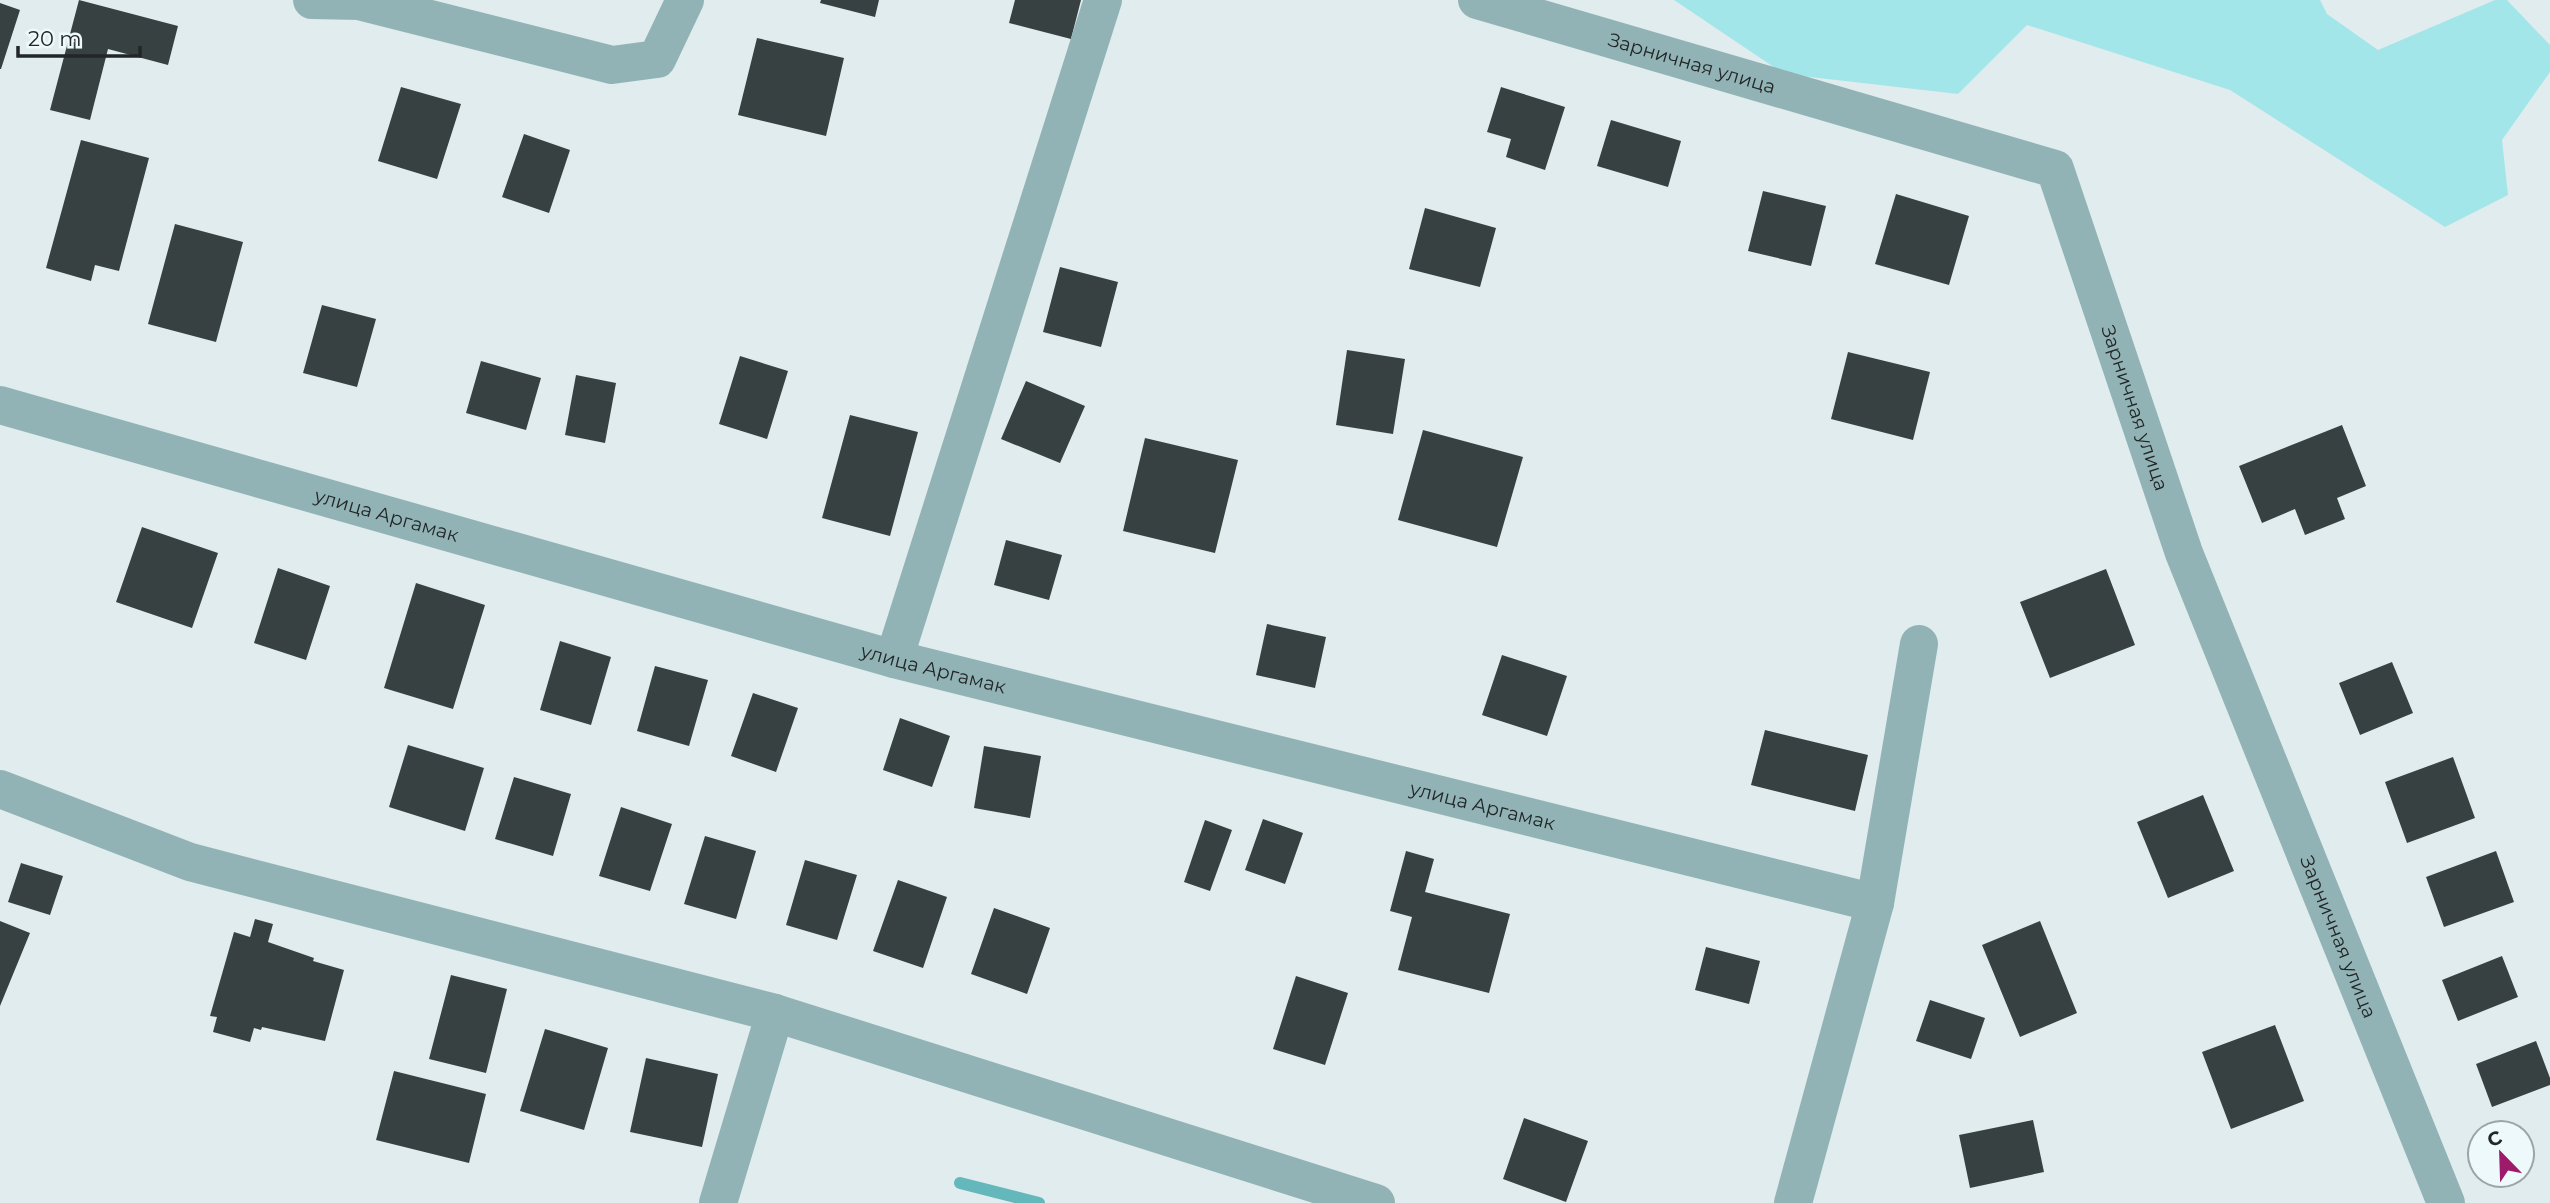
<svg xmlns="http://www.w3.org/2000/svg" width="2550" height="1203" font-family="Montserrat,sans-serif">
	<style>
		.green { fill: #a3e6e9 }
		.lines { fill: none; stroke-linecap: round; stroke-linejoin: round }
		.stream { stroke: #64b7bb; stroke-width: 12 }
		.building { fill: #384142 }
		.minor { stroke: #92b3b5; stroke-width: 38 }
		.labels { text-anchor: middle; stroke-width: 7; stroke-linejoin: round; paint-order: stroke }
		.street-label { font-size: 19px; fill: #222627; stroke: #edf9fa }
	</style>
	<rect width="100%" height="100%" fill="#e0eced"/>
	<path class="green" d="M1674,0H2320L2327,14L2378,50L2495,0H2507L2550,45V72L2502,140L2508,195L2445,227L2230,90L2027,25L1958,94L1784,74Z"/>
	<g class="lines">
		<path class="stream" d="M960,1183L1039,1203"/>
	</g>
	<path class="building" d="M79,0L178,26L168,65L108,49L90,120L50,110Z
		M821,0H879L875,17L820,3Z
		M1015,0H1081L1071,39L1009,23Z
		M0,3L20,10L1,69H0Z
		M757,38L844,58L826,136L738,115Z
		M401,87L461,104L437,179L378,161Z
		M1501,87L1565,107L1545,170L1506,157L1511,139L1487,132Z
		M1611,120L1681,141L1668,187L1597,166Z
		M524,134L570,150L549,213L502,197Z
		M81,140L149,158L119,271L95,265L91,281L46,268Z
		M1763,191L1826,206L1811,266L1748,251Z
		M1896,194L1969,216L1949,285L1875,264Z
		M1425,208L1496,228L1480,287L1409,269Z
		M175,224L243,242L216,342L148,324Z
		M1060,267L1118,282L1101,347L1043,332Z
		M322,305L376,319L357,387L303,373Z
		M1347,350L1405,359L1393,434L1336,425Z
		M1848,352L1930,372L1913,440L1831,419Z
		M740,356L788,371L767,439L719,424Z
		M481,361L541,378L526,430L466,413Z
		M576,375L616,383L605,443L565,435Z
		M1026,381L1085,406L1060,463L1001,439Z
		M850,415L918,432L890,536L822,518Z
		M2342,425L2366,486L2337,498L2345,519L2305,535L2295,509L2262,523L2239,466Z
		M1423,430L1523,457L1497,547L1398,520Z
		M1145,438L1238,460L1215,553L1123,531Z
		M142,527L218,553L192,628L116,602Z
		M1006,540L1062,555L1049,600L994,585Z
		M278,568L330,586L306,660L254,643Z
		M2106,569L2135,645L2050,678L2020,602Z
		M416,583L485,605L453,709L384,688Z
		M1267,624L1326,637L1315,688L1256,675Z
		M560,641L611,657L591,725L540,710Z
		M1502,655L1567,676L1547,736L1482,715Z
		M2392,662L2413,713L2360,735L2339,683Z
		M655,666L708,680L689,746L637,731Z
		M753,693L798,708L776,772L731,756Z
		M900,718L950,736L932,787L883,770Z
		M1765,730L1868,755L1855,811L1751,785Z
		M408,745L484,768L465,831L389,807Z
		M984,746L1041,756L1030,818L974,808Z
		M2453,757L2475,818L2407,843L2385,782Z
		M514,777L571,794L553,856L495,839Z
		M2203,795L2234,871L2168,898L2137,822Z
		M621,807L672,824L650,891L599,876Z
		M1263,819L1303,833L1285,884L1245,870Z
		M1205,820L1232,830L1210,891L1184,882Z
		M705,836L756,851L736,919L684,904Z
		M1406,851L1434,859L1425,892L1510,914L1489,993L1398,970L1412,917L1390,911Z
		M2496,851L2514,902L2444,927L2426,877Z
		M805,860L857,875L837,940L786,925Z
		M21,863L63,876L50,915L8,902Z
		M898,880L947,897L923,968L873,951Z
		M994,908L1050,928L1027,994L971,974Z
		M255,919L273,924L268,942L314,958L313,961L344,970L325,1041L262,1027L261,1030L254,1028L250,1042L213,1032L217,1017L210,1016L234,932L250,937Z
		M0,921L30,933L0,1006Z
		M2040,921L2077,1013L2020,1037L1982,945Z
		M1706,947L1760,961L1749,1004L1695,990Z
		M2502,956L2518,997L2458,1021L2442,980Z
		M451,975L507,989L486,1073L429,1059Z
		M1296,976L1348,993L1325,1065L1273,1049Z
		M1930,1000L1985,1018L1971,1059L1916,1041Z
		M2275,1025L2304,1101L2231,1129L2202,1052Z
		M545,1029L608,1048L584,1130L520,1111Z
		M2536,1041L2550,1078V1085L2492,1107L2476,1064Z
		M646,1058L718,1074L702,1147L630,1132Z
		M394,1071L486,1094L469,1163L376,1140Z
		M1524,1118L1588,1141L1566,1202L1503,1179Z
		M2033,1120L2044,1172L1970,1188L1959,1135Z"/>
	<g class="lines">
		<g class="minor">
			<path d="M312,0L359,1L612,65L657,59L685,0"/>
			<path id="s1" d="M1477,0L2055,169L2184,553L2446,1203"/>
			<path id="s2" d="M0,405L894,659L1875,903"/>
			<path d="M894,659L1103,0"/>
			<path d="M0,789L190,862L775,1013L1376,1203"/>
			<path d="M718,1203L775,1013"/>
			<path d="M1793,1203L1875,903L1919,644"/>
		</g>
	</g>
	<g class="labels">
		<g class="street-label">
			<text dy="7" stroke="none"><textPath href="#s1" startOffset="224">Зарничная улица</textPath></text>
			<text dy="7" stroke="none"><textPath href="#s1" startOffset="854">Зарничная улица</textPath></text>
			<text dy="7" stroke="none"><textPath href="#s2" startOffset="402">улица Аргамак</textPath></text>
			<text dy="7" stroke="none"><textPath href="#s2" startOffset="970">улица Аргамак</textPath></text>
			<text dy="7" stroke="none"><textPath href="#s2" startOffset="1536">улица Аргамак</textPath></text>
			<text dy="7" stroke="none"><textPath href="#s1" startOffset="1421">Зарничная улица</textPath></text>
		</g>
	</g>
	<g transform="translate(2501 1154) rotate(337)"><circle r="33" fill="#edf9fa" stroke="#9ca5a6" stroke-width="2"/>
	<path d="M0-5L12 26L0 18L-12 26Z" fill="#9e1a6b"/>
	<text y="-10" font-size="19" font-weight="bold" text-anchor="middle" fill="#222627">С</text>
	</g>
	<path d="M18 46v10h122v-10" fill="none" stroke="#222627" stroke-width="3.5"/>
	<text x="28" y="46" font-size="21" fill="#222627" stroke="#edf9fa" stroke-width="5" paint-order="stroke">20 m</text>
</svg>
